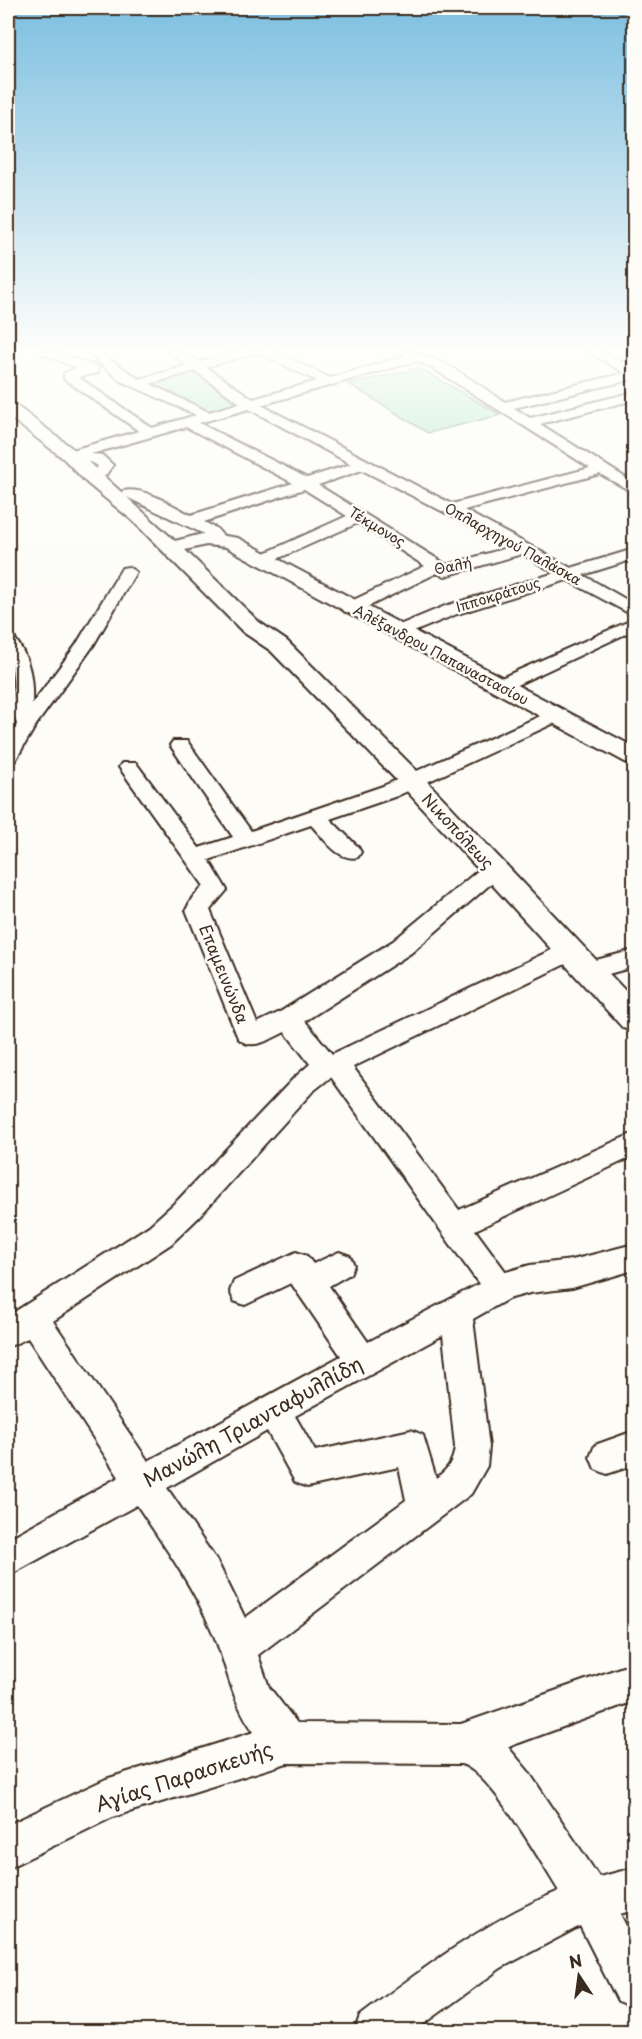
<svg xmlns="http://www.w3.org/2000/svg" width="642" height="2039" font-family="'Playpen Sans',sans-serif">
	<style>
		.green { fill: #9be4b3; stroke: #6b8768; stroke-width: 1.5 }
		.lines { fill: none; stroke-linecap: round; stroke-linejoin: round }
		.minor-casing { stroke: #3b2a1e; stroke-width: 4 }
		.major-casing { stroke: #3b2a1e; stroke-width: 4 }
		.minor { fill: #fdfcf7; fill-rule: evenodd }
		.major { fill: #fdfcf7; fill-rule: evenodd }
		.labels { text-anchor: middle; stroke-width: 5; stroke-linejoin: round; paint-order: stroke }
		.far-street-label { font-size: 14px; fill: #3b2a1e; stroke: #fdfcf7 }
		.street-label { font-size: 16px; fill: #3b2a1e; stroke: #fdfcf7 }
		.near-street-label { font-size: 20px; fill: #3b2a1e; stroke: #fdfcf7 }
	</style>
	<rect width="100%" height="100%" fill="#fdfcf7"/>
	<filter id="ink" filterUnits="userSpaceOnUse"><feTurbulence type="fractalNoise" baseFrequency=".0167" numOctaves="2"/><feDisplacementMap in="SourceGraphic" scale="12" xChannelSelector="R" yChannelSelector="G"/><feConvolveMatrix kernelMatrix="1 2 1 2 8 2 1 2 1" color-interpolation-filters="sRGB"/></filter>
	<g filter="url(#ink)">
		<path class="green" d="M419,368L501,415L428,433L349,384Z
			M192,371L241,405L212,413L151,383Z"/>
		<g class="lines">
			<defs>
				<path id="minor" d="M37,351H54L98,367V373L78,377L152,428L196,415L121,381L85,351H98L139,379L187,366L168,351H182L198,362L241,351H274L330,378L406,356L398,351C437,351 473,382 505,402L625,373L587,351H602L634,368V379L514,408L530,418L634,392V400L540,424L634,483V493L600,474L464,510L571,568L634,549V559L583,575L634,604V616L567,580L457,614L404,636H392L389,632L392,628L445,606L555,573L522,554L445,576L437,573L357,612H345L342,608L345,604L425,566L358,523L268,563H256L254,560L256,557L347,516L304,489L204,522L216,528L226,539L218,544L204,534L120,494L123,491C144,486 173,506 191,515L293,483L186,427L91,454L102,455L113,465L105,476H95L93,473L98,466C88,458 73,464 63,455L65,452L139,431L64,379V373L77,368ZM260,352L261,354L317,381L253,399L206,367ZM417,361L434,369L590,468L452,504L261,405ZM195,371L240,403L209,412L150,384ZM249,409L351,464L307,478L199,423ZM362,470L504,543L510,547L447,565L318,485Z
					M128,567L136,572L93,646L36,725L15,761L8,763V740L17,724C9,710 15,693 13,678C12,663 8,651 8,636L14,637C30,659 33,678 32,704L76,645L122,568Z
					M634,619V630L506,690L499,692L490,686L492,682Z
					M554,710L564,716L561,720L397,796L330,819L358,847L361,852L358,857C338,862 324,838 311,825L209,860L227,890L210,910L257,1023L280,1012L393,941L486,864L494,862L502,864L505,869L502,874L411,953L305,1021L332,1054L562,945L571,942L580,945L583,951L580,957L353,1067L459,1210L634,1133V1156L475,1230L506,1272L530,1265L572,1260L634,1244V1270L572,1288L530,1293L508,1299L473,1319L489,1447L487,1466L471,1494L258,1655L269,1687L297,1723L461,1724L634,1663V1701L508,1747L528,1771L599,1877L634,1868V1910L620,1914L634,1941V2007L618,2001L580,1926L501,1968L413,2032H354L360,2016C422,1969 486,1921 559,1891C541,1863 490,1771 461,1764L287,1763L113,1817L8,1868V1825L106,1779L254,1732C230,1699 228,1667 212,1631C193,1586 164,1546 137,1505L8,1576V1539L119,1477L28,1338L8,1347V1316L149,1226L178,1200L294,1078L310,1064L285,1032C270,1039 252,1052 238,1038L186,910L192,898L204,886L119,767L122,763H136L199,848L233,837L170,745L173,741H187L251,831L383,786ZM331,1077L479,1284L368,1342L329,1286L350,1274L354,1265L350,1256L339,1252L313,1264L307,1256L296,1252L234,1281L230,1291L234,1301L245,1305L291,1283L341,1356L148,1461L53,1321L171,1244L198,1218L312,1092ZM443,1335L455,1447C453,1462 448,1469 436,1478L423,1435L411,1430L315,1451L295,1416ZM267,1431L295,1482L307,1487L399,1467L406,1500L245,1618L217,1561L167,1488Z
					M634,950V967L590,979L581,976L578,970L581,964Z
					M634,1431V1465L607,1474L595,1469L590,1457L595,1445Z"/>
				<path id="major" d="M8,403L14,404L76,451L175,541L206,533L238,538L634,747V764L625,762L226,547L206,545L185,550L259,622L287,641L422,776L634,1000V1032L623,1028L404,788L271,651L243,632L133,521L88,484L64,459L8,416Z"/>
			</defs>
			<use href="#minor" class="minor-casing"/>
			<use href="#major" class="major-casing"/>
			<use href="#minor" class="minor"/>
			<use href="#major" class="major"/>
		</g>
	</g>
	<linearGradient id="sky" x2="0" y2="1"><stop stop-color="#7dbfe0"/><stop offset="0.55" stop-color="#fefefb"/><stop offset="1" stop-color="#fefefb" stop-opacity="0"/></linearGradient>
	<rect width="642" height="636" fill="url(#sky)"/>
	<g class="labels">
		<g class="far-street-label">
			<text transform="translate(377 527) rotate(31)" y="5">Τέκμονος</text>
			<text transform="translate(513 544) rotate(29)" y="5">Οπλαρχηγού Παλάσκα</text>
			<text transform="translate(453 566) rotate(-11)" y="5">Θαλή</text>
			<text transform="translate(498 595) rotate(-17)" y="5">Ιπποκράτους</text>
			<text transform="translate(441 655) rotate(28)" y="5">Αλέξανδρου Παπαναστασίου</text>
		</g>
		<g class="street-label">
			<text transform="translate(458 831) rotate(47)" y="6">Νικοπόλεως</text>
			<text transform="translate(224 974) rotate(68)" y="6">Επαμεινώνδα</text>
		</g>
		<g class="near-street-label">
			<text transform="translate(253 1422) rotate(-29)" y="7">Μανώλη Τριανταφυλλίδη</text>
			<text transform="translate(184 1777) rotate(-18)" y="7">Αγίας Παρασκευής</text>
		</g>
	</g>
	<rect width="642" height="2039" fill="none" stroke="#fdfcf7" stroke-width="30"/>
	<rect x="15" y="15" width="612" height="2009" fill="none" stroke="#3b2a1e" stroke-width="2" filter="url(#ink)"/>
	<g transform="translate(579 1976) rotate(347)" stroke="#fdfcf7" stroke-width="4.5" paint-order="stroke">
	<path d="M0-4.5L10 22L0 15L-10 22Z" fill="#3b2a1e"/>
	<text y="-9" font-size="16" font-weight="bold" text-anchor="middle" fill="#3b2a1e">N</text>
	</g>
</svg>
